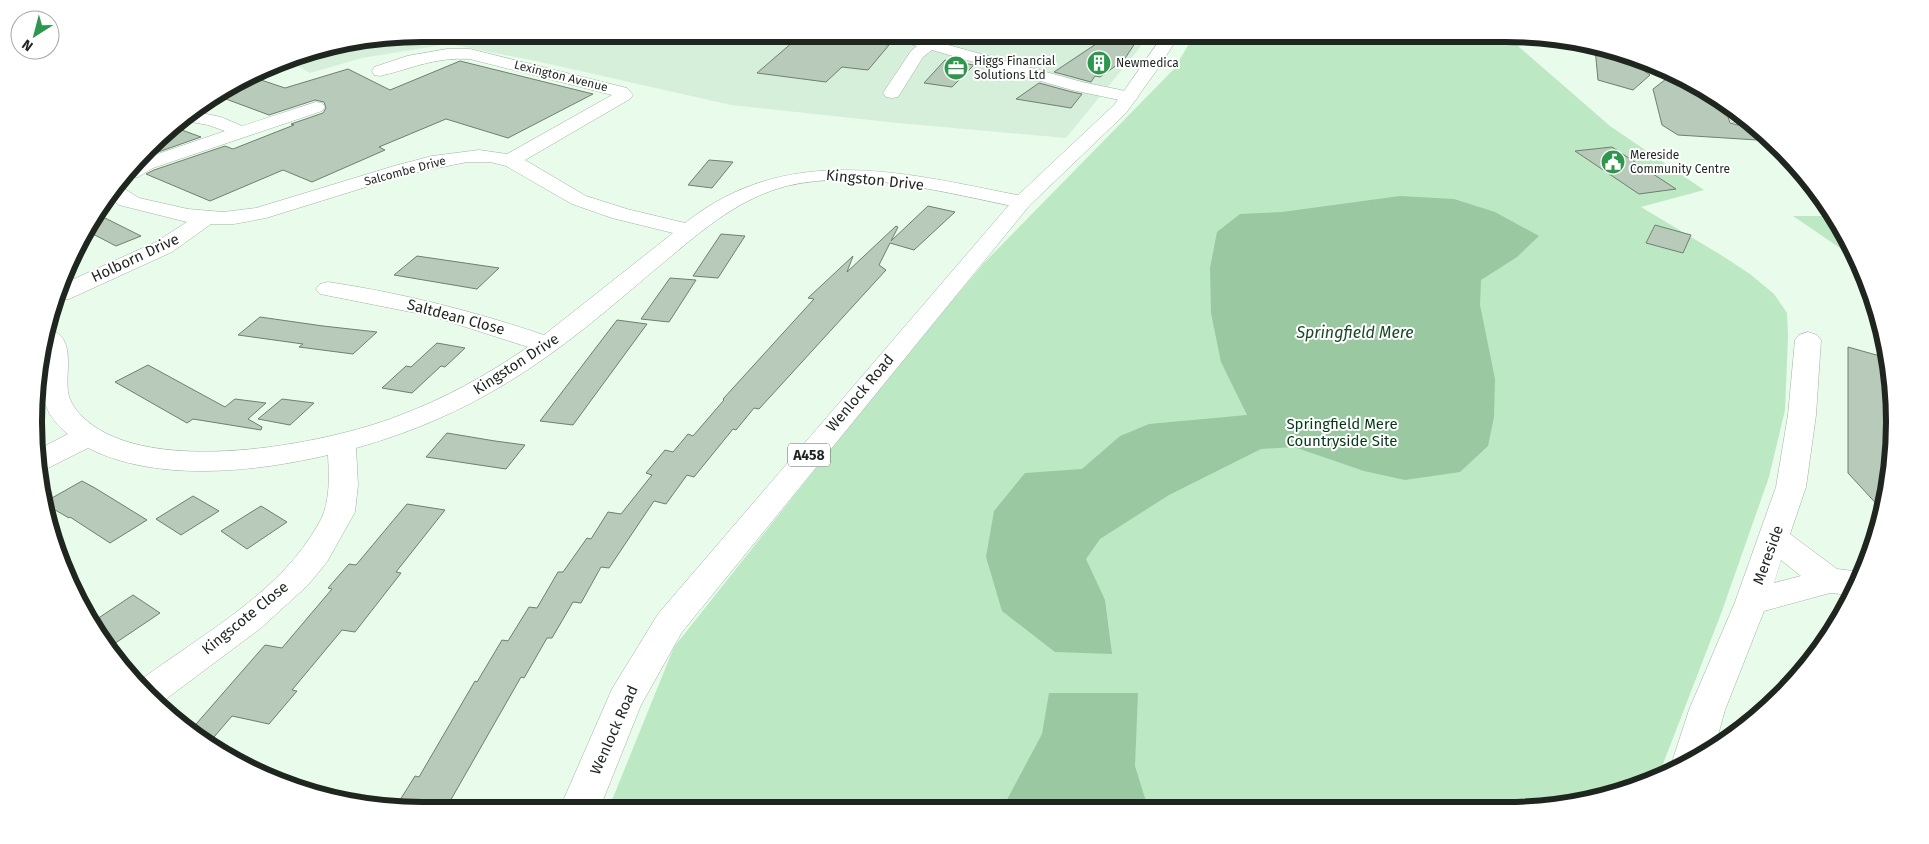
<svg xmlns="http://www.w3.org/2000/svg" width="1929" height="844" font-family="'Fira Sans',sans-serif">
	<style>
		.built { fill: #d6efda }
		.green { fill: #bde8c4 }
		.water { fill: #99c8a1 }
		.building { fill: #b8caba; stroke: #6f7f71 }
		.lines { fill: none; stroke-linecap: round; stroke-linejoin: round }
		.street-casing { stroke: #a0b2a2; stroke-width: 1 }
		.primary-casing { stroke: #a0b2a2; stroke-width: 1 }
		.street { fill: #fff; fill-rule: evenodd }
		.primary { fill: #fff; fill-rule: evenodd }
		.labels { text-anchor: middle; stroke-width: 4; stroke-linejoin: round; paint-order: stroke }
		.far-poi-label { font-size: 12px; fill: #1f2620; stroke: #fff; text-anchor: start }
		.far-street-label { font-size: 12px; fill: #1f2620; stroke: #fff }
		.shield { fill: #fff; stroke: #626763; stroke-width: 1 }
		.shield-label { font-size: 14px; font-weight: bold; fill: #1f2620 }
		.street-label { font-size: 15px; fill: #1f2620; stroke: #fff }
		.park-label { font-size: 15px; fill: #023a15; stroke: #fff }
		.water-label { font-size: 16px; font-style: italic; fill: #164924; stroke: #fff }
		.rim { fill: none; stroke: #1f2620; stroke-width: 6 }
	</style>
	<rect width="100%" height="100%" fill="#e9fbeb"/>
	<path class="built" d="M422,34H1149L1138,50L1066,138L898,123L731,105L536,61L449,44L362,58L310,73L286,59L297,54Z"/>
	<path class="green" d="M1195,34H1504L1610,126L1704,190L1641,207L1721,255L1750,274L1774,294L1787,313L1788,336L1785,410L1769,477L1722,611L1658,777L1558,807L608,810L674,647L893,371L984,263L1174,69Z
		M1793,216H1834L1855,251L1859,261Z"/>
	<path class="water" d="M1400,196L1454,199L1495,212L1539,236L1517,257L1481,280L1480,305L1495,379L1494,417L1488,446L1460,472L1405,480L1364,471L1294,447L1261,449L1169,495L1100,539L1086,559L1105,600L1112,654L1055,652L1002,611L986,557L994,511L1025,473L1082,469L1120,436L1149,424L1247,415L1221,362L1211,313L1210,268L1217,232L1240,214L1282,212Z
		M1049,693H1138L1135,766L1148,808L1002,809L1042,734Z"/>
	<path class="building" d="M1111,34H1141L1124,60L1100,77L1095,76L1091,82L1054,72Z
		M801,35L853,41L889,45L868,70L842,67L826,82L757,73Z
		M1595,48L1617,52L1650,75L1633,90L1598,80Z
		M945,60L974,65L952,87L924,83Z
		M460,61L593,94L508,138L446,119L379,147L385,150L312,182L283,170L210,201L146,174L154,170L225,146L233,149L294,125L291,124L323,113L326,108L324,102L315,100L269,115L215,95L228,86L249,76L285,88L348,69L390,90Z
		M1670,76L1701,86L1736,111L1728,117L1730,123L1738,125L1750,121L1773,141L1678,135L1662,125L1653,89Z
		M1039,83L1072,92L1082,94L1071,108L1016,99Z
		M171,126L201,137L144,157L166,130Z
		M1612,147L1676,189L1639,194L1575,151Z
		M709,160L733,162L712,188L688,185Z
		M928,206L955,212L914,250L890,243L879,265L886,270L759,409L754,408L736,430L733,429L694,477L687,475L666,504L654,501L609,568L601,567L581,603L573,602L552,638H547L524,678L521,677L445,810L413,809L417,802L400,800L415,776L419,777L475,681L477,682L502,640L508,641L529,607L537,608L558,572H563L587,538L591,539L608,512L621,514L652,475L646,473L665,450L673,452L688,434L693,436L724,400L723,399L814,299L808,298L853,256L847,272L896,226L898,227L891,241Z
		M97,214L141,236L116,246L85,230Z
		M1655,225L1691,235L1683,253L1646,243Z
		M721,234L745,236L718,278L693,276Z
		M417,256L499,268L477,289L394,275Z
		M670,278L696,280L669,322L641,319Z
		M260,317L323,326L377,332L353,354L299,347L303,344L238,335Z
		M617,320L647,324L573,425L540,421Z
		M437,343L465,348L445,367L441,366L412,393L382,388L406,366L411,367Z
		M1848,347L1887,358L1890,479L1883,511L1848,473Z
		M148,365L225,407L235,399L266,403L248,419L262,427L261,430L193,419L187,423L115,382Z
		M282,399L314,403L290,425L258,419Z
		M447,433L495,441L525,445L506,469L426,457Z
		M82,481L95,488L147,520L110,543L70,517L69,518L43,503Z
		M193,496L219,511L181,535L156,519Z
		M407,504L445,510L396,572L401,573L355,632L342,630L292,690L297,691L269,724L232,716L208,744L190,731L265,645L282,648L332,589L328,588L349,564L356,565Z
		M261,506L287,522L247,549L221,531Z
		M133,595L160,613L111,646L91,623Z"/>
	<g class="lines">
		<defs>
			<path id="street" d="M882,34H907L926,39L933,34H950L941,43L1082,82L1135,93L1138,97L1135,101L1129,102L1072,90L932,50L923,57L898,97L892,98L886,97L883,93L911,51L917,46L884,37Z
				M447,49H470L627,88L633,95L630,99L525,160L586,196L627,209L685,223C788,141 905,173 1022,196L1029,198L1032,202L1029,206L1022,208C949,194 861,168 787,186C740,198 705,228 669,258C641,281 614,305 585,328C513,385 445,423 356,448L358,485L355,512L327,562L308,585L261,628L158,705L139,681C197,638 272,597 311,536C316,528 321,521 324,512C330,494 329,474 328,455C255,472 157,483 88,448L48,468L39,470L37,450L68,434C42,413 41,395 43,364C43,347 41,346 48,329C77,336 65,370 68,392C70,403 77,412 86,420C151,477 323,445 398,416C444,399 487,375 528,347L431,316L320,294L316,289L320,284L328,282C402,293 473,311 544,335L673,233L612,218L572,204L506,166L490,162H467L408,174L266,218L234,224H211L172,252L69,299L59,300L65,283L156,242L187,222L119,205L110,198L120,186L139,198L188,209L223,212L256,208L394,166L432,156L479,150L507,154L612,95L470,59C434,57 414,68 380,76L374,75L372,71L374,67L407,56Z
				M316,102L322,103L325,107L322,111L153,168L138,177L127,178L143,159L225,131L208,125L180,120L192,111L221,117L242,126Z
				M1738,112L1749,120L1738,123L1732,122L1729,118L1732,114Z
				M1808,332L1817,335L1821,340L1816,415L1806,487L1790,534L1837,569L1862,572L1851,595L1830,593L1764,611L1725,710L1715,746L1676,771L1672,762L1689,710L1735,602L1776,487L1788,415L1795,340L1799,335ZM1781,560L1801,576L1774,583Z"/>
			<path id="primary" d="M1164,34H1180L1159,67L1126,113L1029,206L682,632L641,705L599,810H559L612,689L658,614L1015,198L1114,105Z"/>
		</defs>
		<use href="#street" class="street-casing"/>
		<use href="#primary" class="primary-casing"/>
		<use href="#street" class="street"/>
		<use href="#primary" class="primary"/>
	</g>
	<defs>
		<symbol id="building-disc" viewBox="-11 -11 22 22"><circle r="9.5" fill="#2f974d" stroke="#fff"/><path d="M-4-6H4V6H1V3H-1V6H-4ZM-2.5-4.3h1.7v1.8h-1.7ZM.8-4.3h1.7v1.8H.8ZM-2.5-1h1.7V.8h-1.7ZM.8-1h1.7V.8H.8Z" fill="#fff"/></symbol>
		<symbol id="office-disc" viewBox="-11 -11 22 22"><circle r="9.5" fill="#2f974d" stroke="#fff"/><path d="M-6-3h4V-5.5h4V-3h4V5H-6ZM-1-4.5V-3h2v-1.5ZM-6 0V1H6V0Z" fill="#fff"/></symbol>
		<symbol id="civic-disc" viewBox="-11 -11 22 22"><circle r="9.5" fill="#2f974d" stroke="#fff"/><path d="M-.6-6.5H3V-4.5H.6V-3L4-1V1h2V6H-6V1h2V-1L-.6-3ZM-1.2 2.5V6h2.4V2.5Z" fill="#fff"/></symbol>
	</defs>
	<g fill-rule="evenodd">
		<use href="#building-disc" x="1085" y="49" width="28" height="28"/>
		<use href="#office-disc" x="942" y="54" width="28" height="28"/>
		<use href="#civic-disc" x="1599" y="148" width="28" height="28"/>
	</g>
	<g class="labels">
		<g class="far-poi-label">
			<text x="974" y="65">Higgs Financial<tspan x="974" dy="14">Solutions Ltd</tspan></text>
			<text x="1116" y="67">Newmedica</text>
			<text x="1630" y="159">Mereside<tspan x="1630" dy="14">Community Centre</tspan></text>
		</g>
		<g class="far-street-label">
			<text transform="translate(561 76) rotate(14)" y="4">Lexington Avenue</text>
			<text transform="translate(405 171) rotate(-15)" y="4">Salcombe Drive</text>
		</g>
		<rect class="shield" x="788" y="443.5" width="42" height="23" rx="4"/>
		<g class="shield-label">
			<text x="809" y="460">A458</text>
		</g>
		<g class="street-label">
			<text transform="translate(875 180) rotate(6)" y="5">Kingston Drive</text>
			<text transform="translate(135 258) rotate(-25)" y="5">Holborn Drive</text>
			<text transform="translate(456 317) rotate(15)" y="5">Saltdean Close</text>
			<text transform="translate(516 364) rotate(-33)" y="5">Kingston Drive</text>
			<text transform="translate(860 393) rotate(-50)" y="5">Wenlock Road</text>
			<text transform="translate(1768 555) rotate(-70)" y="5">Mereside</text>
			<text transform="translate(245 618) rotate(-39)" y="5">Kingscote Close</text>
			<text transform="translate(614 730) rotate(-66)" y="5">Wenlock Road</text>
		</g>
		<g class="park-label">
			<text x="1342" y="429">Springfield Mere<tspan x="1342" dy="17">Countryside Site</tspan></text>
		</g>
		<g class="water-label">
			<text x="1355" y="338">Springfield Mere</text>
		</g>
	</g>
	<path d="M0 0H1929V844H0ZM422 42H1506A380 380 0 0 1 1886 422V422A380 380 0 0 1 1506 802H422A380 380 0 0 1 42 422V422A380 380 0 0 1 422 42Z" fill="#fff" fill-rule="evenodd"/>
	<path class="rim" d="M422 42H1506A380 380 0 0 1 1886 422V422A380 380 0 0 1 1506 802H422A380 380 0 0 1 42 422V422A380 380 0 0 1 422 42Z"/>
	<g transform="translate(35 35) rotate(216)"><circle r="24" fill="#ffffff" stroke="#a5a8a6"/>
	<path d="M0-4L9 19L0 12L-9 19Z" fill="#2f974d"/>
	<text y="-8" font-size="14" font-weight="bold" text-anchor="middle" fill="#1f2620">N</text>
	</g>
</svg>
